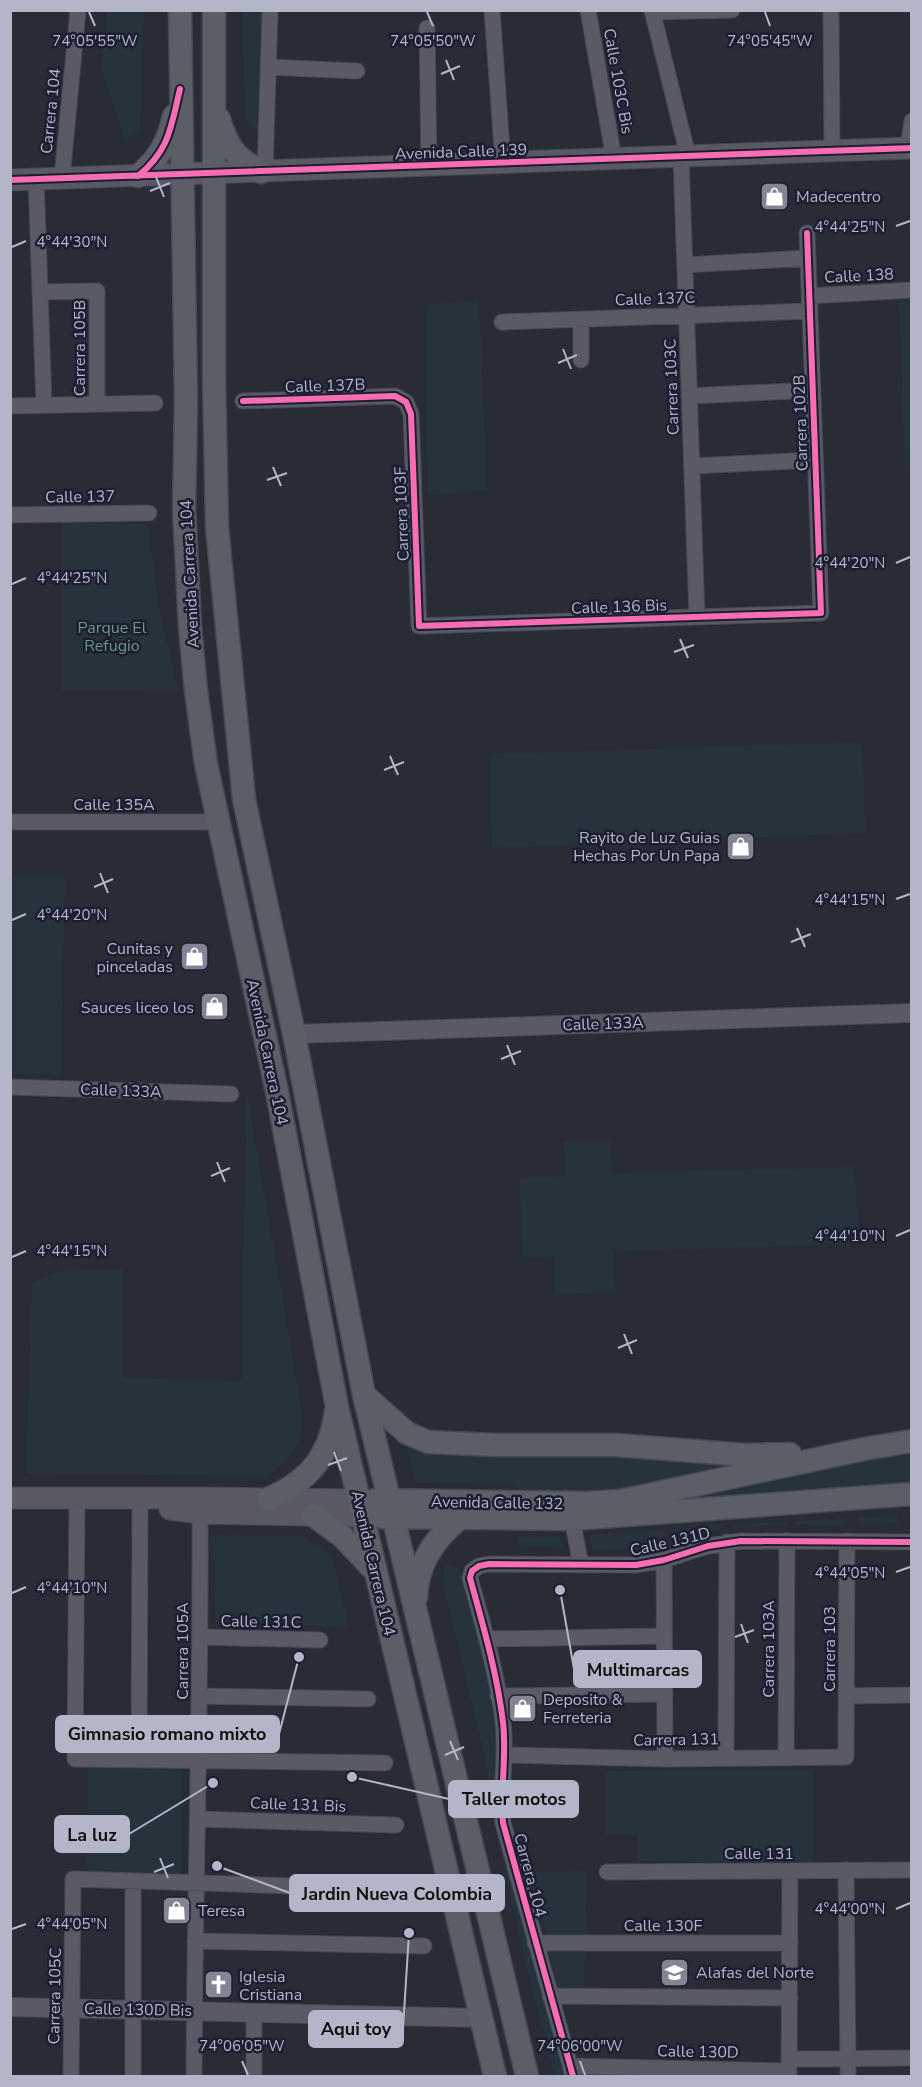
<svg xmlns="http://www.w3.org/2000/svg" width="922" height="2087" font-family="'Nunito Sans',sans-serif">
	<style>
		.green { fill: #26333d }
		.lines { fill: none; stroke-linecap: round; stroke-linejoin: round }
		.minor-casing { stroke: #474851; stroke-width: 17 }
		.tertiary-casing { stroke: #474851; stroke-width: 20 }
		.secondary-casing { stroke: #474854; stroke-width: 23 }
		.primary-casing { stroke: #474854; stroke-width: 25 }
		.minor { stroke: #595a65; stroke-width: 15 }
		.tertiary { stroke: #595a65; stroke-width: 18 }
		.secondary { stroke: #585963; stroke-width: 21 }
		.primary { stroke: #5b5d67; stroke-width: 22 }
		.cycleway-casing { stroke: #1c1f32; stroke-width: 10 }
		.cycleway { stroke: #f96db3; stroke-width: 6 }
		.ticks { fill: none; stroke: #b3b5c8; stroke-width: 2 }
		.labels { text-anchor: middle; stroke-width: 5; stroke-linejoin: round; paint-order: stroke }
		.street-label { font-size: 16px; fill: #b3b5c8; stroke: #1c1f32 }
		.poi-label { font-size: 16px; fill: #b3b5c8; stroke: #1c1f32; text-anchor: start }
		.park-label { font-size: 16px; fill: #6a9982; stroke: #1c1f32 }
		.ticks-label { font-size: 15px; text-anchor: middle; fill: #b3b5c8; stroke: #1c1f32; stroke-width: 5; stroke-linejoin: round; paint-order: stroke }
		.leader { fill: none; stroke: #b3b5c8; stroke-width: 2 }
		.callout-dot { fill: #b3b5c8; stroke: #1c1f32; stroke-width: 2 }
		.callout { fill: #b3b5c8; stroke: #b3b5c8; stroke-width: 2 }
		.callout-label { font-size: 18px; text-anchor: middle; font-weight: bold; fill: #111 }
	</style>
	<rect width="100%" height="100%" fill="#292b37"/>
	<path class="green" d="M106,11H144L140,130L125,140L102,71Z
		M242,11H264L261,135L247,123L245,109Z
		M911,299L912,470H905L899,300Z
		M479,300L487,490L428,495L425,305Z
		M62,523L148,524L159,608L178,690L62,691Z
		M863,742L865,833L492,848L489,754Z
		M11,876H65L61,1075L11,1074Z
		M247,1093L303,1418C302,1446 289,1459 268,1476L26,1474L32,1282L65,1270L122,1269V1378L243,1381V1269Z
		M564,1142H611L612,1173L855,1167L858,1243L614,1252L616,1292L555,1294L554,1257L521,1258L520,1178L565,1176Z
		M405,1443L652,1455L742,1466L624,1491L517,1494L516,1484L416,1483Z
		M906,1451L911,1454V1484L642,1503Z
		M897,1516L898,1523L858,1525V1517Z
		M848,1518L847,1525H797L796,1521Z
		M787,1522L786,1525L733,1528V1524Z
		M723,1524L724,1528L672,1541L670,1530Z
		M665,1530L663,1542L641,1548L593,1550L589,1535Z
		M211,1535L302,1536L320,1546L333,1559L349,1628L216,1622Z
		M518,1537H561L563,1548L520,1546Z
		M445,1562L460,1568L469,1596L494,1711L514,1877L527,1939L565,2076H555L529,1978L506,1875L486,1761L443,1584Z
		M88,1764L182,1765L181,1876H87Z
		M813,1770V1862L637,1861L638,1835H606V1771Z
		M587,1871L584,1985L556,1988L534,1872Z"/>
	<g class="lines">
		<defs>
			<path id="minor" d="M492,10L503,163
				M588,10L614,159
				M652,10L688,156
				M831,10L832,151
				M652,12L732,10
				M427,28L429,166
				M268,67L357,71
				M908,148L912,121
				M681,156L697,617
				M265,171L270,10
				M62,178L78,10
				M36,179L44,405
				M685,265L808,258
				M40,292L97,291V404
				M809,296L912,290
				M581,319V360
				M502,322L810,311
				M689,396L813,390
				M243,401L395,396L406,402L411,414L419,626L821,613L807,233
				M10,406L155,403
				M692,466L815,460
				M10,515L149,513
				M10,822H218
				M10,1087L231,1094
				M77,1499L75,1759L385,1763
				M572,1519L581,1565
				M664,1560L665,1759
				M200,1637L320,1640
				M487,1639L664,1636
				M200,1696L368,1699
				M498,1696L665,1694
				M848,1696L912,1695
				M505,1755L665,1759L846,1757L847,1541
				M786,1756L787,1541
				M726,1757L727,1542
				M139,1760L140,1506
				M198,1819L396,1825
				M846,1870L848,2076
				M607,1872L912,1870
				M195,1941L424,1946
				M535,1943H790
				M550,1996L790,1998
				M254,2012V2076
				M789,2059L912,2058
				M570,2066L789,2071
				M71,2076L73,1879L418,1890
				M133,2076V1881
				M194,2076C195,1888 201,1701 200,1513
				M573,2076L503,1823C500,1789 507,1756 503,1722C497,1673 483,1625 470,1578L472,1571L479,1566L489,1564L636,1565L664,1560L708,1546L741,1541L912,1542
				M789,2076L790,1871"/>
			<path id="tertiary" d="M294,1034L912,1013
				M10,2007L481,2018"/>
			<path id="secondary" d="M10,180L912,148
				M10,1498H203L359,1500
				M170,1509L200,1513L362,1516"/>
			<path id="primary" d="M180,10L186,403L184,508L190,627L196,691L206,764L277,1092L337,1407L495,2076
				M214,10V376L217,527L244,799L294,1034L364,1395L527,2076
				M219,119C227,147 236,158 261,172
				M138,176C159,159 168,142 174,116
				M364,1395L407,1433L428,1442L495,1445H616L745,1455L790,1454
				M268,1499C309,1481 330,1456 336,1411
				M375,1500L587,1503L620,1501L864,1449L912,1441
				M313,1515L343,1537L372,1568
				M382,1517L572,1519L912,1494
				M416,1597C417,1564 435,1538 460,1518"/>
		</defs>
		<use href="#minor" class="minor-casing"/>
		<use href="#tertiary" class="tertiary-casing"/>
		<use href="#secondary" class="secondary-casing"/>
		<use href="#primary" class="primary-casing"/>
		<use href="#minor" class="minor"/>
		<use href="#tertiary" class="tertiary"/>
		<use href="#secondary" class="secondary"/>
		<use href="#primary" class="primary"/>
		<defs>
			<path id="cycleway" d="M138,176C170,150 171,126 180,89
				M10,180L912,148
				M243,401L395,396L406,402L411,414L419,626L821,613L807,233
				M573,2076L503,1823C500,1789 507,1756 503,1722C497,1673 483,1625 470,1578L472,1571L479,1566L489,1564L636,1565L664,1560L708,1546L741,1541L912,1542"/>
		</defs>
		<use href="#cycleway" class="cycleway-casing"/>
		<use href="#cycleway" class="cycleway"/>
	</g>
	<path class="ticks" d="M89,12L95,26M427,12L433,26M765,12L770,26M446,60L454,80M441,74L460,66M156,177L164,197M150,191L170,183M896,226L910,221M12,247L26,241M563,349L571,369M558,363L577,355M273,467L281,486M267,480L287,473M896,563L910,557M12,584L26,578M680,639L688,658M674,652L694,645M390,756L398,775M384,770L404,762M100,873L108,893M94,887L113,879M896,899L910,894M12,920L26,914M797,928L805,947M791,942L811,934M507,1045L515,1065M501,1059L521,1051M217,1162L225,1182M211,1176L230,1168M896,1236L910,1230M12,1257L26,1251M624,1334L632,1354M618,1348L637,1340M334,1452L341,1471M328,1465L347,1458M896,1572L910,1567M12,1593L26,1587M741,1624L748,1643M735,1637L754,1630M450,1741L458,1760M445,1755L464,1747M160,1858L168,1878M154,1872L174,1864M896,1909L910,1903M12,1929L26,1924M242,2061L248,2075M580,2061L585,2075"/>
	<defs>
		<symbol id="shop-square" viewBox="-11 -11 22 22"><rect x="-9" y="-9" width="18" height="18" rx="4" fill="#838595" stroke="#1c1f32"/><path d="M-5-2.5h2.3a2.7 3.5 0 0 1 5.4 0H5L5.5 6h-11ZM-1.5-2.5h3a1.5 2.3 0 0 0-3 0Z" fill="#fff"/></symbol>
		<symbol id="school-square" viewBox="-11 -11 22 22"><rect x="-9" y="-9" width="18" height="18" rx="4" fill="#838595" stroke="#1c1f32"/><path d="M0-5L7-2L0 1L-7-2ZM-4 1L0 2.5L4 1V4Q0 6-4 4Z" fill="#fff"/></symbol>
		<symbol id="church-square" viewBox="-11 -11 22 22"><rect x="-9" y="-9" width="18" height="18" rx="4" fill="#838595" stroke="#1c1f32"/><path d="M-1.2-6h2.4v3.5h3.3v2.4h-3.3V6h-2.4V-.1h-3.3v-2.4h3.3Z" fill="#fff"/></symbol>
	</defs>
	<g fill-rule="evenodd">
		<use href="#shop-square" x="758" y="180" width="33" height="33"/>
		<use href="#shop-square" x="724" y="830" width="33" height="33"/>
		<use href="#shop-square" x="178" y="940" width="33" height="33"/>
		<use href="#shop-square" x="198" y="990" width="33" height="33"/>
		<use href="#shop-square" x="506" y="1692" width="33" height="33"/>
		<use href="#shop-square" x="160" y="1894" width="33" height="33"/>
		<use href="#school-square" x="658" y="1956" width="33" height="33"/>
		<use href="#church-square" x="202" y="1968" width="33" height="33"/>
	</g>
	<g class="labels">
		<g class="street-label">
			<text transform="translate(619 81) rotate(80)" y="6">Calle 103C Bis</text>
			<text transform="translate(50 111) rotate(-84)" y="6">Carrera 104</text>
			<text transform="translate(461 151) rotate(-2)" y="6">Avenida Calle 139</text>
			<text transform="translate(859 275) rotate(-3)" y="6">Calle 138</text>
			<text transform="translate(655 298) rotate(-2)" y="6">Calle 137C</text>
			<text transform="translate(79 348) rotate(-90)" y="6">Carrera 105B</text>
			<text transform="translate(325 385) rotate(-2)" y="6">Calle 137B</text>
			<text transform="translate(671 387) rotate(-92)" y="6">Carrera 103C</text>
			<text transform="translate(800 423) rotate(-92)" y="6">Carrera 102B</text>
			<text transform="translate(80 496) rotate(-1)" y="6">Calle 137</text>
			<text transform="translate(401 514) rotate(-92)" y="6">Carrera 103F</text>
			<text transform="translate(189 574) rotate(-93)" y="6">Avenida Carrera 104</text>
			<text transform="translate(619 606) rotate(-2)" y="6">Calle 136 Bis</text>
			<text x="114" y="810">Calle 135A</text>
			<text transform="translate(603 1023) rotate(-2)" y="6">Calle 133A</text>
			<text transform="translate(268 1052) rotate(78)" y="6">Avenida Carrera 104</text>
			<text transform="translate(121 1090) rotate(2)" y="6">Calle 133A</text>
			<text transform="translate(497 1502) rotate(1)" y="6">Avenida Calle 132</text>
			<text transform="translate(670 1541) rotate(-13)" y="6">Calle 131D</text>
			<text transform="translate(374 1563) rotate(77)" y="6">Avenida Carrera 104</text>
			<text transform="translate(261 1621) rotate(1)" y="6">Calle 131C</text>
			<text transform="translate(768 1649) rotate(-90)" y="6">Carrera 103A</text>
			<text transform="translate(829 1649) rotate(-90)" y="6">Carrera 103</text>
			<text transform="translate(182 1651) rotate(-90)" y="6">Carrera 105A</text>
			<text transform="translate(676 1739) rotate(-1)" y="6">Carrera 131</text>
			<text transform="translate(298 1804) rotate(2)" y="6">Calle 131 Bis</text>
			<text x="759" y="1859">Calle 131</text>
			<text transform="translate(531 1875) rotate(75)" y="6">Carrera 104</text>
			<text x="663" y="1931">Calle 130F</text>
			<text transform="translate(54 1996) rotate(-89)" y="6">Carrera 105C</text>
			<text transform="translate(138 2009) rotate(1)" y="6">Calle 130D Bis</text>
			<text transform="translate(698 2051) rotate(1)" y="6">Calle 130D</text>
		</g>
		<g class="poi-label">
			<text x="796" y="202">Madecentro</text>
			<text x="720" y="843" text-anchor="end">Rayito de Luz Guias<tspan x="720" dy="18">Hechas Por Un Papa</tspan></text>
			<text x="173" y="954" text-anchor="end">Cunitas y<tspan x="173" dy="18">pinceladas</tspan></text>
			<text x="194" y="1013" text-anchor="end">Sauces liceo los</text>
			<text x="543" y="1705">Deposito &amp;<tspan x="543" dy="18">Ferreteria</tspan></text>
			<text x="198" y="1916">Teresa</text>
			<text x="696" y="1978">Alafas del Norte</text>
			<text x="239" y="1982">Iglesia<tspan x="239" dy="18">Cristiana</tspan></text>
		</g>
		<g class="park-label">
			<text x="112" y="633">Parque El<tspan x="112" dy="18">Refugio</tspan></text>
		</g>
	</g>
	<g class="ticks-label">
		<text x="95" y="46">74°05'55"W</text>
		<text x="433" y="46">74°05'50"W</text>
		<text x="770" y="46">74°05'45"W</text>
		<text x="850" y="232">4°44'25"N</text>
		<text x="72" y="247">4°44'30"N</text>
		<text x="850" y="568">4°44'20"N</text>
		<text x="72" y="583">4°44'25"N</text>
		<text x="850" y="905">4°44'15"N</text>
		<text x="72" y="920">4°44'20"N</text>
		<text x="850" y="1241">4°44'10"N</text>
		<text x="72" y="1256">4°44'15"N</text>
		<text x="850" y="1578">4°44'05"N</text>
		<text x="72" y="1593">4°44'10"N</text>
		<text x="850" y="1914">4°44'00"N</text>
		<text x="72" y="1929">4°44'05"N</text>
		<text x="242" y="2051">74°06'05"W</text>
		<text x="580" y="2051">74°06'00"W</text>
	</g>
	<path class="leader" d="M560 1590L574 1669M299 1657L279 1734M352 1777L449 1799M213 1783L129 1834M217 1866L290 1893M409 1933L403 2029"/>
	<g class="callout-dot">
		<circle cx="560" cy="1590" r="6"/>
		<circle cx="299" cy="1657" r="6"/>
		<circle cx="352" cy="1777" r="6"/>
		<circle cx="213" cy="1783" r="6"/>
		<circle cx="217" cy="1866" r="6"/>
		<circle cx="409" cy="1933" r="6"/>
	</g>
	<g class="callout">
		<rect x="574" y="1651" width="127" height="36" rx="6"/>
		<rect x="56" y="1716" width="223" height="36" rx="6"/>
		<rect x="449" y="1781" width="129" height="36" rx="6"/>
		<rect x="55" y="1816" width="74" height="36" rx="6"/>
		<rect x="290" y="1875" width="214" height="36" rx="6"/>
		<rect x="309" y="2011" width="94" height="36" rx="6"/>
	</g>
	<g class="callout-label">
		<text x="638" y="1676">Multimarcas</text>
		<text x="167" y="1740">Gimnasio romano mixto</text>
		<text x="514" y="1805">Taller motos</text>
		<text x="92" y="1841">La luz</text>
		<text x="397" y="1900">Jardin Nueva Colombia</text>
		<text x="356" y="2035">Aqui toy</text>
	</g>
	<rect width="922" height="2087" fill="none" stroke="#b3b5c8" stroke-width="24"/>
</svg>
